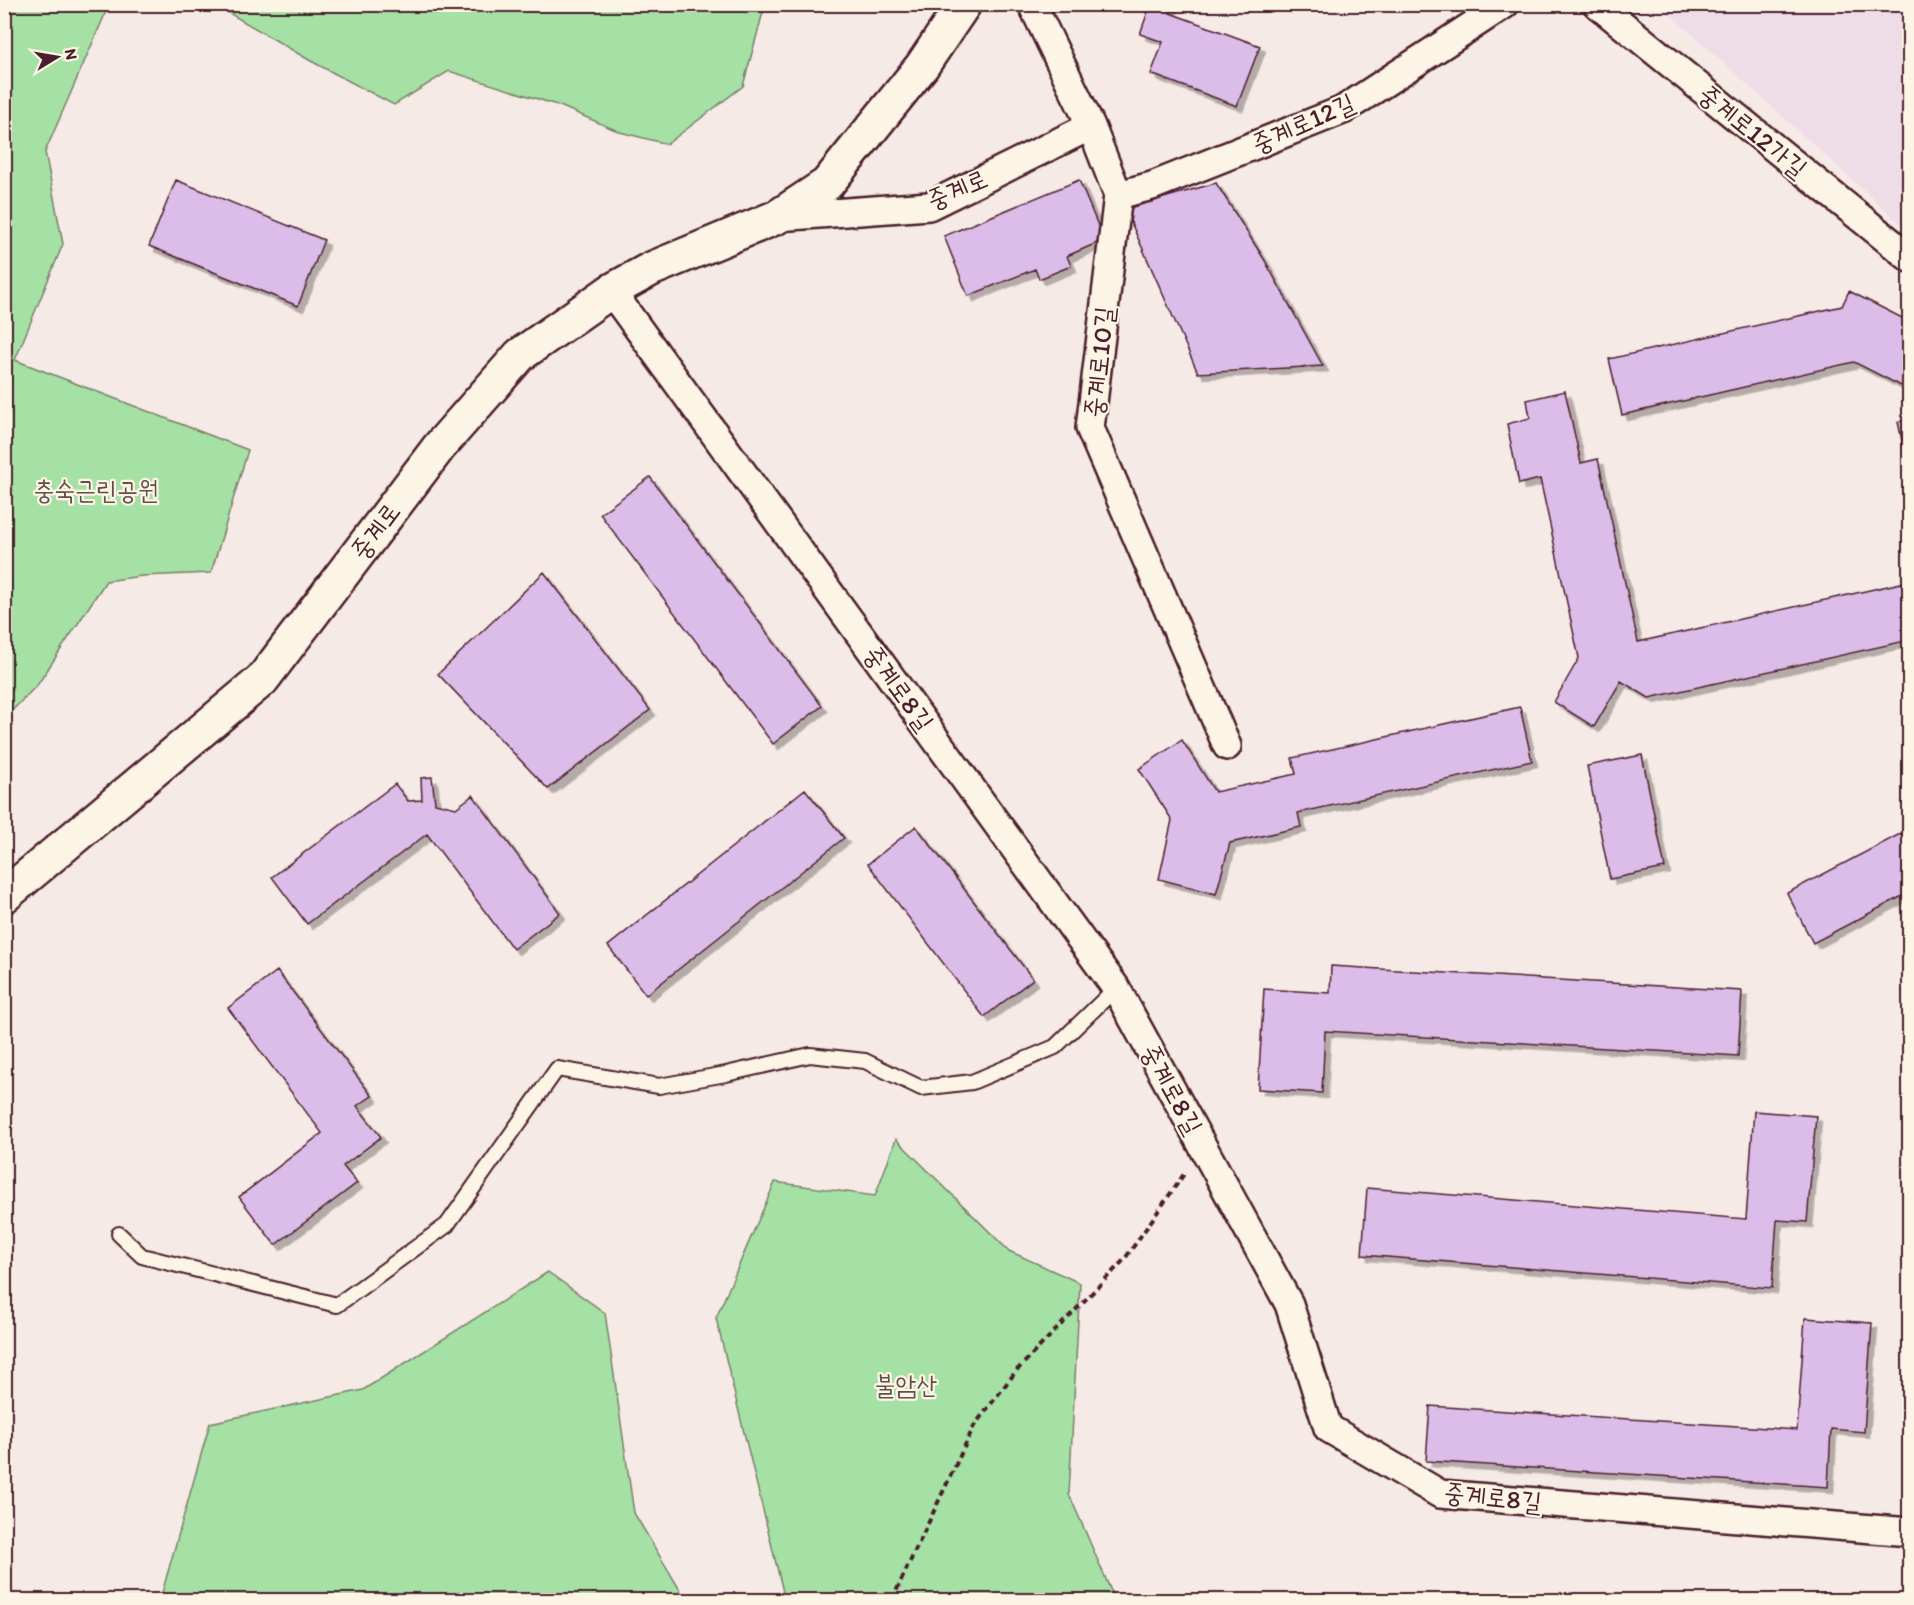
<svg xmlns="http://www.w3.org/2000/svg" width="1914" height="1605" font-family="Itim,'Poor Story',sans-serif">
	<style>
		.built { fill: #eedce7 }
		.green { fill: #a5e0a5; stroke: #788068; stroke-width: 1.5 }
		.building { fill: #dcbce9; stroke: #4a1f2b; stroke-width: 1.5; filter: url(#shadow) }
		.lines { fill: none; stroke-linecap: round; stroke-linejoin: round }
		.service-casing { stroke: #4a1f2b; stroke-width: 18 }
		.minor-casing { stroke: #4a1f2b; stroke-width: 32 }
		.tertiary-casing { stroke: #4a1f2b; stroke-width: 38 }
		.path { stroke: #4a1f2b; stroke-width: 4; stroke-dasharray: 6 4.5; stroke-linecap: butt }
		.service { stroke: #fcf5e5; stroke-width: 14 }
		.minor { stroke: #fcf5e5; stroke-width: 27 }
		.tertiary { stroke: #fcf5e5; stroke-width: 33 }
		.labels { text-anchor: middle; stroke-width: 4.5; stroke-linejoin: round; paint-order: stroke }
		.street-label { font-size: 26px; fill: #4a1f2b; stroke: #fcf5e5 }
		.park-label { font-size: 26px; fill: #614f4a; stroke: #fcf5e5 }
	</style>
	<defs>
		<filter id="shadow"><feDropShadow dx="5.5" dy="5.5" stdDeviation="0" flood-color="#0004"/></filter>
	</defs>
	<rect width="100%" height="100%" fill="#f6eae6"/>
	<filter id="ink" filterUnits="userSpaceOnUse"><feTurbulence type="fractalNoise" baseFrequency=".0167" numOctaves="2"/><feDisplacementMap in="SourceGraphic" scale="12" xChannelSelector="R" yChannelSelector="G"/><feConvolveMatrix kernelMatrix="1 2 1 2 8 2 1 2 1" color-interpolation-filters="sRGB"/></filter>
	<g filter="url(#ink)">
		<path class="built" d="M1660,5H1909L1910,212L1900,223Z"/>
		<path class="green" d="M5,4L109,5L45,152L63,244L15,360L248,450L211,573L142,576L106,581L38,684L5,718Z
			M185,5H765L743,86L667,144L620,132L560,106L449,71L394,105L309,60L219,7Z
			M896,1139L1009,1251L1080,1283L1069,1494L1115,1600H785L716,1318L775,1182L875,1196Z
			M548,1272L605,1313L634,1513L686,1600H160L210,1423L363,1390Z"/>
		<path class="building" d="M1145,4H1173L1170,13L1260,46L1237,106L1151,74L1163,42L1140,34L1150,6Z
			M176,180L324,240L298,306L149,246Z
			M1079,180L1104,240L1067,256L1071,266L1039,279L1035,269L968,296L944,236Z
			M1216,183L1264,259L1323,366L1198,373L1125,209Z
			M1849,291L1910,322V370L1901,386L1854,362L1622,415L1609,359L1842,306Z
			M1565,391L1581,463L1598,459L1638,642L1910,581V640L1649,698L1621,681L1594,727L1554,702L1579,658L1540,479L1519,484L1507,424L1530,418L1527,400Z
			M1910,419V477L1898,422Z
			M650,477L822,706L773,744L600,514Z
			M544,572L650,710L548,789L438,674Z
			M1520,707L1532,761L1298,813L1301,827L1230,843L1216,894L1159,879L1172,820L1139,769L1182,740L1215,792L1296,774L1292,758Z
			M1642,755L1665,868L1610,879L1587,766Z
			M432,777L435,803L456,808L473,795L560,913L513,949L427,834L307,924L272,877L395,784L408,801L422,800L421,778Z
			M805,789L844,838L646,995L608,946Z
			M916,826L1033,979L984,1017L868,864Z
			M1902,833L1908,846L1910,845V892L1813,943L1787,893Z
			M1331,966L1742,991L1738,1056L1325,1031L1322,1093L1258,1089L1264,989L1330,993Z
			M277,971L372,1096L357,1106L381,1137L343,1166L357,1183L275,1245L239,1197L322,1133L228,1008Z
			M1754,1111L1816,1116L1807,1222L1777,1220L1772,1288L1362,1255L1367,1188L1746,1219Z
			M1805,1318L1872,1323L1864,1432L1831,1429L1828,1487L1426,1461L1430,1406L1797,1430Z"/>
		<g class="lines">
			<defs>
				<path id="service" d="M119,1234L142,1256L337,1305L447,1225L557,1069L659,1086L726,1074L810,1055L865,1061L921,1088L972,1082L1055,1047L1116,988"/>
				<path id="minor" d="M1032,4L1091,126L1118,195L1090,428L1227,746
					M1597,4L1910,258
					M1118,195L1152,186L1343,110L1505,4
					M777,217L929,206L1091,126
					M611,291L1116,988L1289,1304L1328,1428L1440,1494L1910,1532"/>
				<path id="tertiary" d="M4,896L262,680L439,447L520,355L611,291L651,269L777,217L827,184L922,66L964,4"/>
			</defs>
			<use href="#service" class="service-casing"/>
			<use href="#minor" class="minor-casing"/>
			<use href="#tertiary" class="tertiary-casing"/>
			<path class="path" d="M892,1600L974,1426L1017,1370L1124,1260L1184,1174"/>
			<use href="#service" class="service"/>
			<use href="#minor" class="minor"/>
			<use href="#tertiary" class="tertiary"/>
		</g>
	</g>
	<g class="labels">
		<g class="street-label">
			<text transform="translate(1303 123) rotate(-24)" y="9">중계로12길</text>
			<text transform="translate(1753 131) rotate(39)" y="9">중계로12가길</text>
			<text transform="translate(957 189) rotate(-23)" y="9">중계로</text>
			<text transform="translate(1099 362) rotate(-84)" y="9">중계로10길</text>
			<text transform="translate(375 531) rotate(-53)" y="9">중계로</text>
			<text transform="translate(899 688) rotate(54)" y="9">중계로8길</text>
			<text transform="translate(1172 1089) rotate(61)" y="9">중계로8길</text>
			<text transform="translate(1493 1497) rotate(6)" y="9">중계로8길</text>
		</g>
		<g class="park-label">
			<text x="96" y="499">충숙근린공원</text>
			<text x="906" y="1394">불암산</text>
		</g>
	</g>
	<rect width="1914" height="1605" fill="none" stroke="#fcf5e5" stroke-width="24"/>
	<rect x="12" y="12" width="1890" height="1581" fill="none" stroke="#4a1f2b" stroke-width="2" filter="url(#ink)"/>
	<g transform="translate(57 57) rotate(79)" stroke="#fcf5e5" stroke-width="4.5" paint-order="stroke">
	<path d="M0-4.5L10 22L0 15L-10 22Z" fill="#4a1f2b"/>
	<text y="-9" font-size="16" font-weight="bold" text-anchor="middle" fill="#4a1f2b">N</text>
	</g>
</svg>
